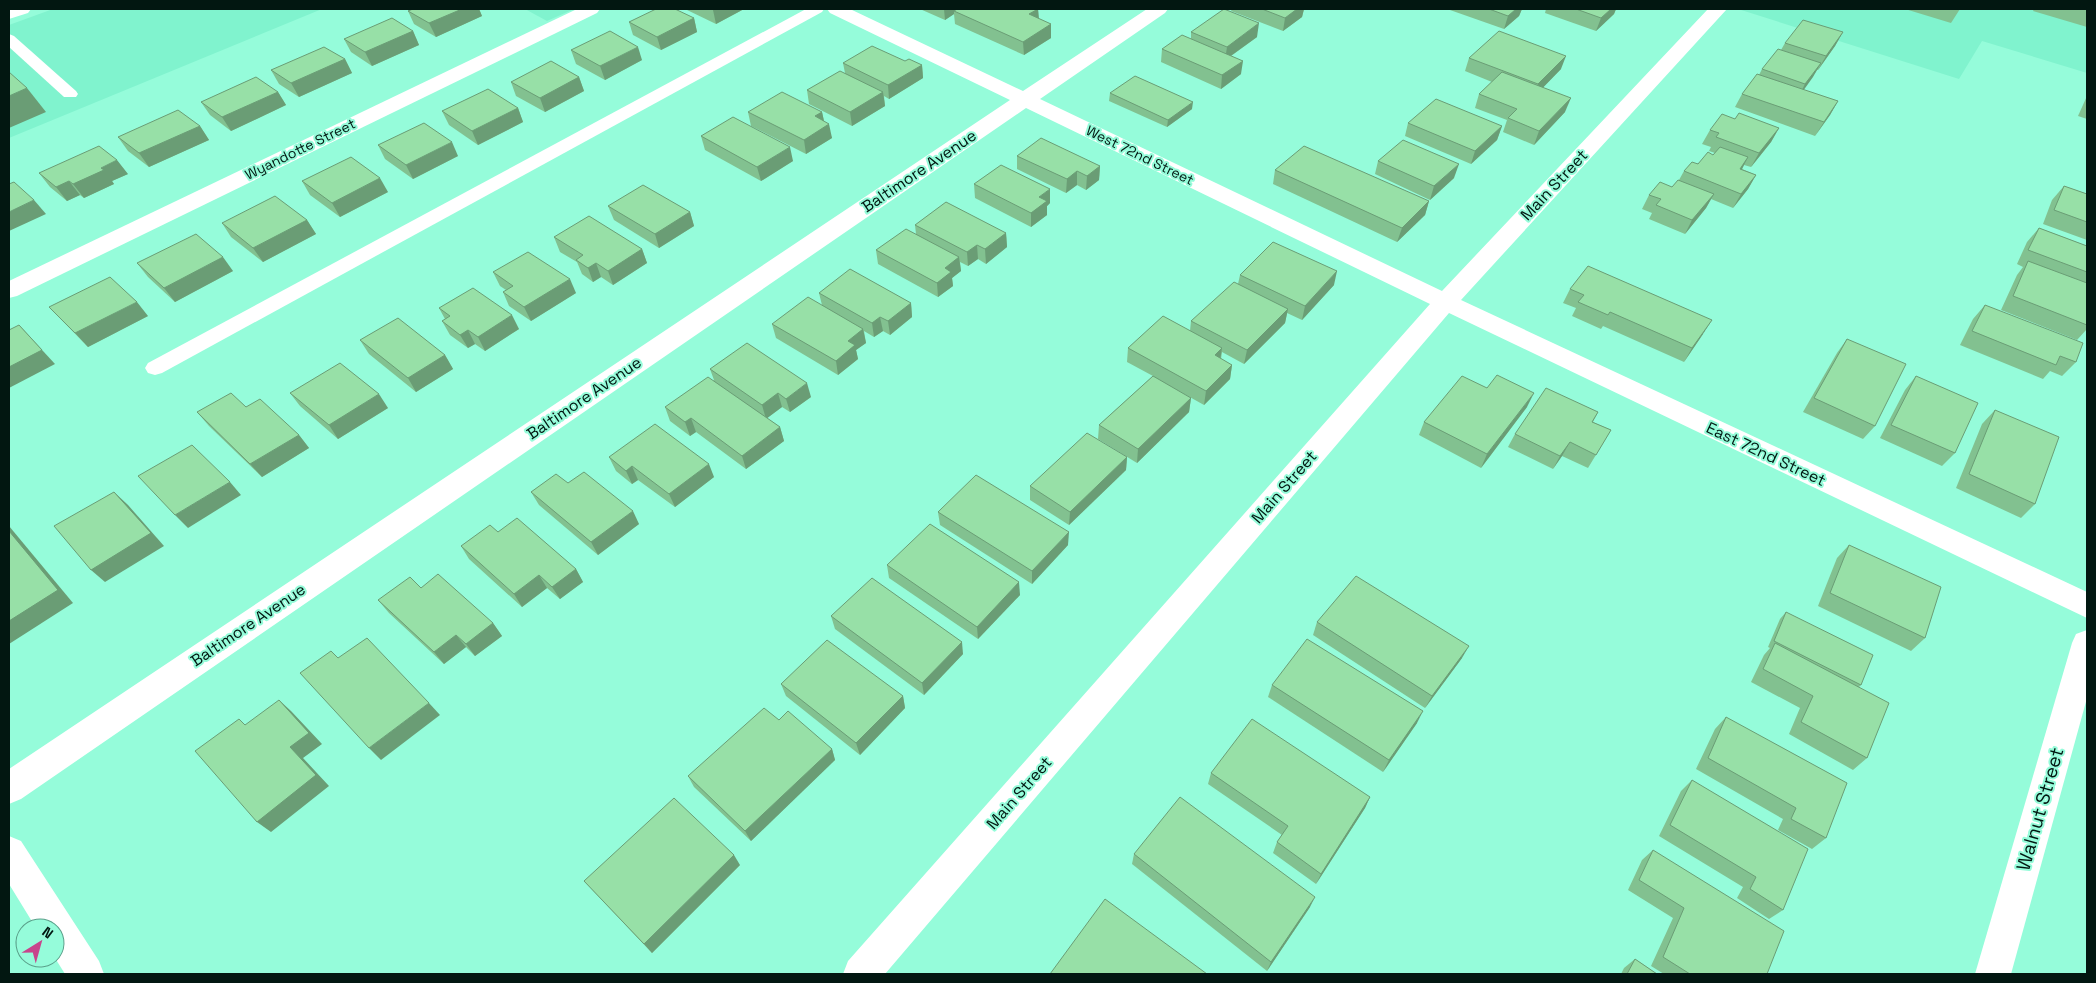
<svg xmlns="http://www.w3.org/2000/svg" width="2096" height="983" font-family="'Space Grotesk',sans-serif">
<style>
.built{fill:#80f3ce}
.lines{fill:none;stroke-linecap:round;stroke-linejoin:round}
.service{fill:#fff;fill-rule:evenodd}
.minor{fill:#fff;fill-rule:evenodd}
.wall{fill:#82c190}
.shaded-wall{fill:#6a9d75}
.building{fill:#97e0a7;stroke:#6a9d75}
.labels{text-anchor:middle;dominant-baseline:central;stroke-width:4;stroke-linejoin:round;paint-order:stroke}
.far-street-label{font-size:14px;fill:#021711;stroke:#95fcda}
.street-label{font-size:16px;fill:#021711;stroke:#95fcda}
.near-street-label{font-size:19px;fill:#021711;stroke:#95fcda}
</style>
<rect width="100%" height="100%" fill="#95fcda"/>
<g class="built">
<polygon points="53,9 322,9 9,138 9,25"/>
<polygon points="525,9 574,9 547,21"/>
<polygon points="1738,9 2087,9 2087,73 1982,41 1959,79"/>
</g>
<g class="lines">
<g class="service">
<polygon points="806,9 824,9 822,12 162,373 155,375 148,373 145,368 148,363"/>
<polygon points="9,34 14,36 76,91 78,94 76,97 64,97 9,47"/>
</g>
<g class="minor">
<polygon points="9,9 31,9 28,13 9,19"/>
<polygon points="577,9 600,9 597,13 17,296 9,298 9,281"/>
<polygon points="827,9 850,9 1023,91 1147,9 1168,9 1165,13 1040,99 1442,291 1708,9 1727,9 1461,300 2087,592 2087,618 1449,313 885,974 843,974 848,961 1430,304 1026,108 21,799 9,804 9,769 1010,100 830,13"/>
<polygon points="2087,630 2087,698 2011,974 1975,974 2072,643 2076,634"/>
<polygon points="9,836 21,841 99,961 104,974 65,974 55,958 55,928 36,928 9,884"/>
</g>
</g>
<g class="wall">
<polygon points="413,9 479,9 482,16 436,37 414,24 408,11"/>
<polygon points="685,9 744,9 716,24"/>
<polygon points="920,9 1038,9 1039,19 1051,24 1051,38 1024,55 955,24 954,14 945,20"/>
<polygon points="1232,9 1304,9 1302,17 1283,31 1231,11"/>
<polygon points="1450,9 1522,9 1519,16 1504,29 1450,10"/>
<polygon points="1546,9 1616,9 1614,14 1596,31 1545,13"/>
<polygon points="1905,9 1960,9 1951,23"/>
<polygon points="2034,9 2087,9 2087,27 2033,11"/>
<polygon points="694,18 697,32 661,50 633,35 629,22"/>
<polygon points="413,31 419,45 372,66 351,52 344,39"/>
<polygon points="1191,32 1257,37 1231,56 1241,74 1221,89 1161,62 1162,49 1191,39"/>
<polygon points="1843,32 1835,46 1818,70 1817,70 1803,90 1838,101 1830,115 1815,136 1735,107 1742,94 1759,75 1762,69 1781,50 1785,43"/>
<polygon points="571,50 642,60 605,80 576,64"/>
<polygon points="1469,58 1561,69 1543,87 1565,112 1534,145 1503,132 1507,120 1475,108 1479,94 1492,82 1465,71"/>
<polygon points="345,59 352,73 299,97 279,84 271,70"/>
<polygon points="905,61 922,65 923,78 889,99 884,96 885,106 852,126 809,104 807,90 845,73 843,63"/>
<polygon points="579,77 584,91 545,112 516,96 511,82"/>
<polygon points="278,92 286,105 231,131 210,115 201,102"/>
<polygon points="1110,93 1192,109 1167,127 1109,101"/>
<polygon points="2087,96 2087,119 2078,116"/>
<polygon points="518,108 523,122 478,145 449,125 442,111"/>
<polygon points="748,112 822,112 824,121 832,138 806,154 751,126"/>
<polygon points="1735,119 1779,128 1771,142 1751,167 1744,165 1742,169 1756,175 1748,189 1733,208 1711,199 1706,208 1685,234 1649,219 1652,213 1642,209 1649,195 1672,187 1679,180 1684,171 1713,155 1715,153 1709,151 1711,147 1702,144 1710,130"/>
<polygon points="1408,123 1502,126 1497,140 1471,164 1405,136"/>
<polygon points="200,126 209,140 149,167 128,151 118,137"/>
<polygon points="701,136 793,161 761,181 705,150"/>
<polygon points="378,145 458,156 413,179 385,159"/>
<polygon points="1017,156 1100,166 1099,180 1086,190 1077,185 1066,193 1017,169"/>
<polygon points="1378,161 1454,178 1430,200 1375,174"/>
<polygon points="1275,170 1429,201 1425,215 1397,242 1273,184"/>
<polygon points="39,173 128,174 112,181 114,184 84,198 80,195 67,201 50,187"/>
<polygon points="302,181 388,192 340,217 310,195"/>
<polygon points="974,184 1050,203 1047,206 1047,215 1031,227 975,198"/>
<polygon points="2064,186 2087,194 2087,240 2043,224 2052,200"/>
<polygon points="608,206 690,212 694,226 659,248 614,220"/>
<polygon points="307,220 316,234 263,262 231,237 222,223"/>
<polygon points="915,225 1006,233 1007,247 986,264 978,259 968,266 960,262 961,271 952,278 953,286 938,297 878,264 876,250 916,234"/>
<polygon points="2039,228 2087,246 2087,282 2086,283 2087,283 2087,329 2077,340 2001,310 2017,275 2023,267 2017,264 2027,242"/>
<polygon points="554,237 642,249 647,263 613,285 601,277 593,282 582,274 577,262 560,252"/>
<polygon points="137,263 233,271 175,302 148,277"/>
<polygon points="493,272 576,293 531,321 509,306 503,292 506,290 500,286"/>
<polygon points="1240,275 1334,285 1302,320 1287,313 1285,323 1244,364 1222,352 1221,359 1232,365 1230,379 1204,405 1161,381 1191,398 1189,412 1137,463 1098,439 1099,425 1153,376 1127,362 1128,348 1190,331 1191,321 1238,284"/>
<polygon points="1570,289 1703,334 1684,362 1603,326 1601,329 1572,316 1576,308 1563,303"/>
<polygon points="819,293 911,303 912,317 890,335 883,331 874,337 864,331 866,343 856,350 858,359 838,375 776,338 772,324 822,305"/>
<polygon points="1985,305 2076,362 2062,376 2050,371 2043,379 1960,345 1973,319"/>
<polygon points="49,307 148,316 88,347"/>
<polygon points="439,308 519,329 485,351 475,344 468,348 450,335 442,321 445,319"/>
<polygon points="1847,339 1875,426 1863,439 1803,412 1837,353"/>
<polygon points="360,340 445,355 453,369 416,392 369,354"/>
<polygon points="710,369 811,397 790,412 782,407 767,418 780,427 784,441 746,469 696,432 690,436 670,421 665,407 714,380"/>
<polygon points="1916,376 1955,453 1942,466 1880,438 1905,390"/>
<polygon points="290,393 388,408 338,439 300,406"/>
<polygon points="246,407 299,435 309,448 262,477 209,426 197,412"/>
<polygon points="1527,407 1481,468 1419,435 1424,422"/>
<polygon points="1995,410 2035,504 2021,518 1956,488 1982,424"/>
<polygon points="1598,412 1593,422 1611,430 1588,468 1562,456 1553,469 1508,447 1515,434"/>
<polygon points="609,457 714,477 675,507 638,480 632,484 616,471"/>
<polygon points="1127,457 1126,470 1069,525 1030,500 1030,486"/>
<polygon points="568,483 639,524 598,555 539,505 531,492"/>
<polygon points="938,512 1068,545 1032,584 940,525"/>
<polygon points="498,532 576,569 583,582 560,599 547,588 522,607 469,559 461,546"/>
<polygon points="1849,545 1925,638 1911,651 1818,606 1837,558"/>
<polygon points="887,565 1020,595 978,639 889,578"/>
<polygon points="378,600 493,623 502,636 475,656 466,647 444,664 389,613"/>
<polygon points="1786,612 1861,685 1859,687 1867,758 1853,770 1789,734 1800,708 1751,682 1764,655 1770,648 1768,647 1780,619"/>
<polygon points="831,616 963,654 924,695 835,629"/>
<polygon points="1317,622 1462,658 1425,708 1313,635"/>
<polygon points="781,684 903,696 905,708 860,755 786,696"/>
<polygon points="1272,685 1417,723 1383,772 1268,697"/>
<polygon points="1726,717 1826,838 1812,849 1778,830 1783,819 1696,769 1715,729"/>
<polygon points="779,720 832,749 835,760 751,841 694,787 688,776"/>
<polygon points="1211,773 1370,797 1365,808 1316,884 1273,853 1277,842 1282,835 1208,784"/>
<polygon points="1692,780 1783,910 1769,919 1737,898 1743,887 1659,836 1681,791"/>
<polygon points="1653,850 1767,974 1664,974 1651,966 1673,918 1628,890 1642,860"/>
<polygon points="1134,854 1310,907 1267,971 1132,864"/>
<polygon points="740,865 652,953 584,881"/>
<polygon points="1635,959 1657,974 1621,974 1624,968"/>
</g>
<g class="shaded-wall">
<polygon points="462,9 479,9 482,16 436,37 429,23"/>
<polygon points="716,9 744,9 716,24 713,10"/>
<polygon points="944,9 963,9 954,11 954,14 945,20"/>
<polygon points="1038,9 1039,22 1029,14"/>
<polygon points="1297,9 1304,9 1302,17 1283,31 1285,18"/>
<polygon points="1516,9 1522,9 1519,16 1504,29 1508,16"/>
<polygon points="1611,9 1616,9 1614,14 1596,31 1601,18"/>
<polygon points="694,18 697,32 661,50 657,37"/>
<polygon points="1259,23 1257,37 1225,60 1227,47"/>
<polygon points="1051,24 1051,38 1024,55 1023,42"/>
<polygon points="413,31 419,45 372,66 365,52"/>
<polygon points="1843,32 1835,46 1818,70 1826,56"/>
<polygon points="638,47 642,60 605,80 600,66"/>
<polygon points="1566,56 1561,69 1533,98 1538,84"/>
<polygon points="345,59 352,73 299,97 291,83"/>
<polygon points="1243,61 1241,74 1221,89 1222,75"/>
<polygon points="1821,63 1813,77 1798,98 1805,84"/>
<polygon points="922,65 923,78 889,99 888,85"/>
<polygon points="579,77 584,91 545,112 540,98"/>
<polygon points="27,88 46,112 9,128 9,96"/>
<polygon points="278,92 286,105 231,131 222,117"/>
<polygon points="883,92 885,106 852,126 850,112"/>
<polygon points="1571,98 1565,112 1534,145 1539,131"/>
<polygon points="1838,101 1830,115 1815,136 1824,122"/>
<polygon points="1193,102 1192,109 1167,127 1168,120"/>
<polygon points="518,108 523,122 478,145 472,131"/>
<polygon points="822,112 825,126 815,116"/>
<polygon points="829,124 832,138 806,154 804,140"/>
<polygon points="200,126 209,140 149,167 139,153"/>
<polygon points="1502,126 1497,140 1471,164 1475,151"/>
<polygon points="1779,128 1771,142 1751,167 1759,153"/>
<polygon points="452,142 458,156 413,179 406,165"/>
<polygon points="790,147 793,161 761,181 757,167"/>
<polygon points="1748,157 1741,171 1740,169"/>
<polygon points="117,160 128,174 112,181 114,184 84,198 73,184 101,168"/>
<polygon points="1459,164 1454,178 1430,200 1434,186"/>
<polygon points="1100,166 1099,180 1086,190 1087,176"/>
<polygon points="1077,171 1077,185 1066,193 1067,179"/>
<polygon points="1756,175 1748,189 1733,208 1741,194"/>
<polygon points="380,178 388,192 340,217 332,203"/>
<polygon points="69,181 80,195 67,201 56,187"/>
<polygon points="1050,189 1050,203 1047,206 1047,215 1031,227 1031,213 1039,197"/>
<polygon points="1714,194 1706,208 1685,234 1692,220"/>
<polygon points="34,200 46,214 9,231 9,212"/>
<polygon points="1429,201 1425,215 1397,242 1402,228"/>
<polygon points="690,212 694,226 659,248 655,234"/>
<polygon points="307,220 316,234 263,262 253,248"/>
<polygon points="1006,233 1007,247 986,264 985,249"/>
<polygon points="977,245 978,259 968,266 967,252"/>
<polygon points="642,249 647,263 613,285 608,271"/>
<polygon points="223,257 233,271 175,302 164,288"/>
<polygon points="959,257 961,271 952,278 953,286 938,297 937,283 945,268"/>
<polygon points="596,263 601,277 593,282 588,268"/>
<polygon points="1337,271 1334,285 1302,320 1305,306"/>
<polygon points="570,279 576,293 531,321 524,307"/>
<polygon points="137,302 148,316 88,347 75,333"/>
<polygon points="911,303 912,317 890,335 888,321"/>
<polygon points="1288,309 1285,323 1244,364 1247,350"/>
<polygon points="512,315 519,329 485,351 478,337"/>
<polygon points="880,317 883,331 874,337 872,323"/>
<polygon points="1712,320 1703,334 1684,362 1692,348"/>
<polygon points="19,325 55,364 9,388 9,367"/>
<polygon points="863,329 866,343 856,350 858,359 838,375 836,361 848,341"/>
<polygon points="468,330 475,344 468,348 460,335"/>
<polygon points="1222,348 1220,361 1215,355"/>
<polygon points="445,355 453,369 416,392 408,378"/>
<polygon points="1232,365 1230,379 1204,405 1206,391"/>
<polygon points="807,383 811,397 790,412 786,399"/>
<polygon points="778,393 782,407 766,419 762,405"/>
<polygon points="1534,393 1527,407 1481,468 1487,454"/>
<polygon points="379,394 388,408 338,439 329,425"/>
<polygon points="1191,398 1189,412 1137,463 1138,449"/>
<polygon points="691,418 696,432 690,436 685,422"/>
<polygon points="780,427 784,441 746,469 742,456"/>
<polygon points="299,435 309,448 262,477 250,464"/>
<polygon points="1570,442 1562,456 1553,469 1560,456"/>
<polygon points="1127,457 1126,470 1069,525 1070,512"/>
<polygon points="709,464 714,477 675,507 669,494"/>
<polygon points="632,466 638,480 632,484 626,471"/>
<polygon points="230,482 241,495 188,528 175,515"/>
<polygon points="114,492 128,505 164,546 105,582 91,570"/>
<polygon points="633,511 639,524 598,555 591,542"/>
<polygon points="9,526 73,603 9,644"/>
<polygon points="1069,532 1068,545 1032,584 1032,571"/>
<polygon points="576,569 583,582 560,599 552,587"/>
<polygon points="539,575 547,588 522,607 514,594"/>
<polygon points="1019,582 1020,595 978,639 977,627"/>
<polygon points="493,623 502,636 475,656 466,644"/>
<polygon points="456,635 466,647 444,664 434,652"/>
<polygon points="962,642 963,654 924,695 922,683"/>
<polygon points="1469,646 1462,658 1425,708 1432,696"/>
<polygon points="903,696 905,708 860,755 856,743"/>
<polygon points="279,700 291,711 322,744 303,758 329,786 271,832 257,822 290,747"/>
<polygon points="429,703 440,715 381,760 369,748"/>
<polygon points="1423,711 1417,723 1383,772 1389,760"/>
<polygon points="832,749 835,760 751,841 745,831"/>
<polygon points="1370,797 1365,808 1316,884 1321,874"/>
<polygon points="734,855 740,865 652,953 644,944"/>
<polygon points="1315,897 1310,907 1267,971 1271,962"/>
</g>
<g class="building">
<polygon points="413,9 462,9 429,23 408,11"/>
<polygon points="656,9 675,9 694,18 657,37 629,22"/>
<polygon points="957,9 1038,9 1029,14 1051,24 1023,42 954,11"/>
<polygon points="1224,9 1259,23 1227,47 1191,32"/>
<polygon points="1262,9 1297,9 1285,18"/>
<polygon points="1489,9 1516,9 1508,16"/>
<polygon points="1576,9 1611,9 1601,18"/>
<polygon points="392,18 413,31 365,52 344,39"/>
<polygon points="1803,20 1843,32 1826,56 1785,43"/>
<polygon points="610,31 638,47 600,66 571,50"/>
<polygon points="1499,31 1566,56 1538,84 1469,58"/>
<polygon points="1182,35 1243,61 1222,75 1162,49"/>
<polygon points="872,46 905,61 909,59 922,65 888,85 843,63"/>
<polygon points="324,47 345,59 291,83 271,70"/>
<polygon points="1778,49 1821,63 1805,84 1762,69"/>
<polygon points="551,61 579,77 540,98 511,82"/>
<polygon points="840,71 883,92 850,112 807,90"/>
<polygon points="9,72 27,88 9,96"/>
<polygon points="1502,72 1571,98 1539,131 1508,118 1517,109 1479,94"/>
<polygon points="1757,74 1838,101 1824,122 1742,94"/>
<polygon points="1135,76 1193,102 1168,120 1110,93"/>
<polygon points="256,77 278,92 222,117 201,102"/>
<polygon points="488,89 518,108 472,131 442,111"/>
<polygon points="782,92 822,112 815,116 829,124 804,140 748,112"/>
<polygon points="1436,99 1502,126 1475,151 1408,123"/>
<polygon points="178,110 200,126 139,153 118,137"/>
<polygon points="1739,113 1779,128 1759,153 1716,137 1719,133 1710,130 1722,114 1735,119"/>
<polygon points="733,117 790,147 757,167 701,136"/>
<polygon points="424,123 452,142 406,165 378,145"/>
<polygon points="1041,138 1100,166 1087,176 1077,171 1067,179 1017,156"/>
<polygon points="1403,140 1459,164 1434,186 1378,161"/>
<polygon points="99,146 117,160 101,168 104,170 73,184 69,181 56,187 39,173"/>
<polygon points="1304,146 1429,201 1402,228 1275,170"/>
<polygon points="1720,147 1748,157 1740,169 1756,175 1741,194 1684,171 1692,162 1698,164 1708,152 1713,155"/>
<polygon points="351,157 380,178 332,203 302,181"/>
<polygon points="1001,165 1050,189 1039,197 1047,201 1031,213 974,184"/>
<polygon points="1678,180 1714,194 1692,220 1656,205 1661,199 1649,195 1660,182 1672,187"/>
<polygon points="14,182 34,200 9,212 9,184"/>
<polygon points="643,185 690,212 655,234 608,206"/>
<polygon points="2064,186 2087,194 2087,222 2054,210"/>
<polygon points="275,196 307,220 253,248 222,223"/>
<polygon points="946,202 1006,233 985,249 977,245 967,252 915,225"/>
<polygon points="589,216 642,249 608,271 596,263 588,268 576,260 583,255 554,237"/>
<polygon points="2039,228 2087,246 2087,272 2028,250"/>
<polygon points="906,229 959,257 945,268 951,272 937,283 876,250"/>
<polygon points="196,234 223,257 164,288 137,263"/>
<polygon points="1273,242 1337,271 1305,306 1240,275"/>
<polygon points="528,252 570,279 524,307 503,292 513,286 493,272"/>
<polygon points="2028,261 2087,283 2087,325 2013,296"/>
<polygon points="1588,266 1712,320 1692,348 1610,312 1608,315 1578,302 1584,295 1570,289"/>
<polygon points="850,269 911,303 888,321 880,317 872,323 819,293"/>
<polygon points="110,277 137,302 75,333 49,307"/>
<polygon points="1234,282 1288,309 1247,350 1191,321"/>
<polygon points="473,288 512,315 478,337 468,330 460,335 442,321 450,316 439,308"/>
<polygon points="808,297 863,329 848,341 855,345 836,361 772,324"/>
<polygon points="1985,305 2083,343 2076,362 2060,356 2056,365 1972,331"/>
<polygon points="1163,316 1222,348 1215,355 1232,365 1206,391 1128,348"/>
<polygon points="398,318 445,355 408,378 360,340"/>
<polygon points="19,325 42,350 9,367 9,330"/>
<polygon points="1847,339 1906,364 1875,426 1814,398"/>
<polygon points="747,343 807,383 786,399 778,393 762,405 710,369"/>
<polygon points="340,363 379,394 329,425 290,393"/>
<polygon points="1497,375 1534,393 1487,454 1424,422 1462,376 1487,388"/>
<polygon points="1153,376 1191,398 1138,449 1099,425"/>
<polygon points="1916,376 1978,403 1955,453 1891,425"/>
<polygon points="708,377 780,427 742,456 691,418 685,422 665,407"/>
<polygon points="1546,388 1598,412 1592,422 1611,430 1596,455 1570,442 1560,456 1515,434"/>
<polygon points="231,393 246,407 260,399 299,435 250,464 197,412"/>
<polygon points="1995,410 2059,437 2035,504 1969,474"/>
<polygon points="655,424 709,464 669,494 632,466 626,471 609,457"/>
<polygon points="1087,433 1127,457 1070,512 1030,486"/>
<polygon points="192,445 230,482 175,515 138,476"/>
<polygon points="584,472 633,511 591,542 531,492 556,474 568,483"/>
<polygon points="976,475 1069,532 1032,571 938,512"/>
<polygon points="114,492 151,533 91,570 54,526"/>
<polygon points="517,518 576,569 552,587 539,575 514,594 461,546 490,525 498,532"/>
<polygon points="930,524 1019,582 977,627 887,565"/>
<polygon points="9,531 58,590 9,621"/>
<polygon points="1849,545 1941,587 1925,638 1830,593"/>
<polygon points="438,574 493,623 466,644 456,635 434,652 378,600 410,577 421,588"/>
<polygon points="1356,576 1469,646 1432,696 1317,622"/>
<polygon points="872,578 962,642 922,683 831,616"/>
<polygon points="1786,612 1873,655 1861,685 1774,641"/>
<polygon points="367,638 429,703 369,748 300,673 331,651 338,658"/>
<polygon points="1307,639 1423,711 1389,760 1272,685"/>
<polygon points="827,640 903,696 856,743 781,684"/>
<polygon points="1775,643 1889,703 1867,758 1801,722 1813,696 1763,669"/>
<polygon points="279,700 309,733 290,747 316,775 257,822 195,751 239,719 245,725"/>
<polygon points="764,708 779,720 788,711 832,749 745,831 688,776"/>
<polygon points="1726,717 1847,783 1826,838 1791,819 1796,808 1708,758"/>
<polygon points="1252,719 1370,797 1321,874 1277,842 1288,826 1211,773"/>
<polygon points="1692,780 1808,849 1783,910 1750,889 1756,877 1670,825"/>
<polygon points="1180,797 1315,897 1271,962 1134,854"/>
<polygon points="674,798 734,855 644,944 584,881"/>
<polygon points="1653,850 1784,931 1767,974 1690,974 1663,957 1684,908 1639,880"/>
<polygon points="1105,899 1207,974 1050,974"/>
<polygon points="1635,959 1657,974 1627,974"/>
</g>
<g class="labels">
<g class="far-street-label">
<text transform="translate(300 149) rotate(-26)">Wyandotte Street</text>
<text transform="translate(1140 155) rotate(26)">West 72nd Street</text>
</g>
<g class="street-label">
<text transform="translate(919 171) rotate(-34)">Baltimore Avenue</text>
<text transform="translate(1554 185) rotate(-47)">Main Street</text>
<text transform="translate(584 398) rotate(-34)">Baltimore Avenue</text>
<text transform="translate(1766 454) rotate(25)">East 72nd Street</text>
<text transform="translate(1284 487) rotate(-49)">Main Street</text>
<text transform="translate(248 625) rotate(-34)">Baltimore Avenue</text>
<text transform="translate(1019 793) rotate(-49)">Main Street</text>
</g>
<g class="near-street-label">
<text transform="translate(2040 809) rotate(-74)">Walnut Street</text>
</g>
</g>
<rect width="2096" height="983" fill="none" stroke="#021711" stroke-width="20"/>
<g transform="translate(40 943) rotate(37)"><circle r="24" fill="#95fcda" stroke="#5aa08a"/>
<path d="M0-4L9 19L0 12L-9 19Z" fill="#c8458c"/>
<text y="-8" font-size="14" font-weight="bold" text-anchor="middle" fill="#021711">N</text>
</g>
</svg>
